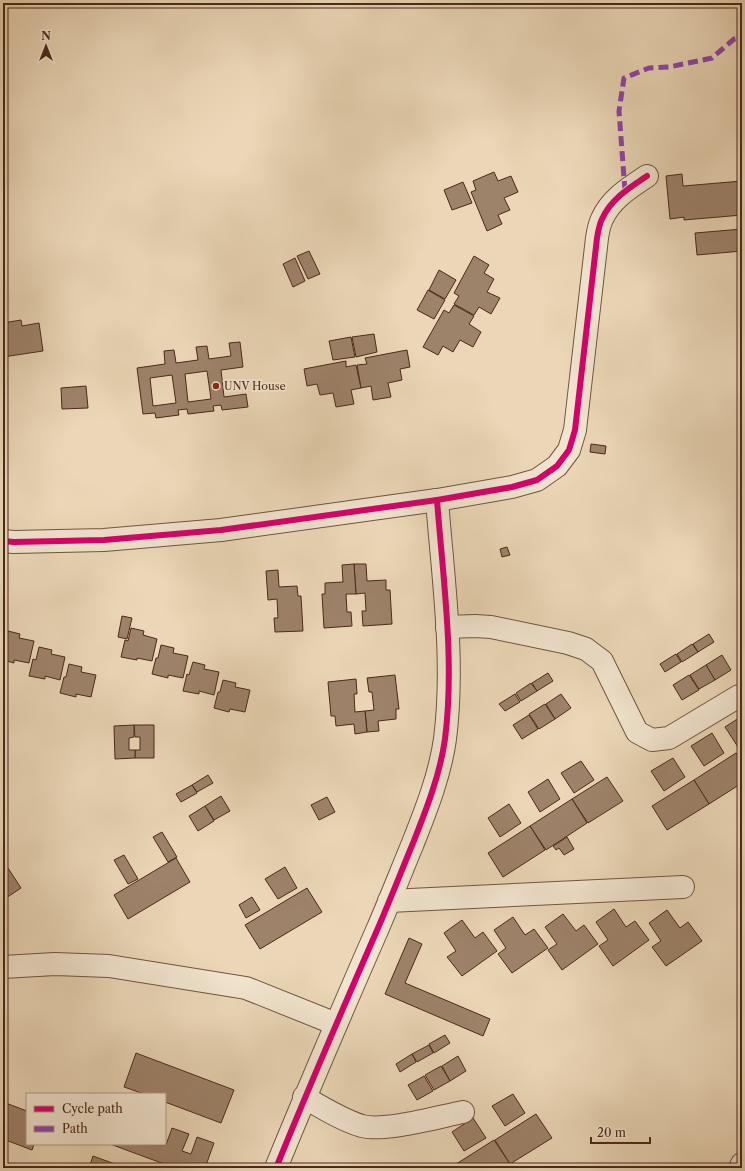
<svg xmlns="http://www.w3.org/2000/svg" width="745" height="1171" font-family="'Libre Caslon Text',serif">
<style>
.building{fill:#9e836b;stroke:#4a2919;fill-rule:evenodd}
.lines{fill:none;stroke-linecap:round;stroke-linejoin:round}
.minor-casing{stroke:#725440;stroke-width:24}
.minor{stroke:#f2e5d0;stroke-width:22}
.quiet{stroke:#8e44ad;stroke-width:5;stroke-dasharray:10 5;stroke-linecap:butt}
.cycleway-casing{stroke:#f2e5d0;stroke-width:8}
.cycleway{stroke:#d6006c;stroke-width:6}
.poi-dot{fill:#8f2418;stroke:#f2e5d0;stroke-width:1.5}
.labels{text-anchor:middle;dominant-baseline:central;stroke-width:3.5;stroke-linejoin:round;paint-order:stroke}
.poi-label{font-size:11px;fill:#4a2919;stroke:#f2e5d0;text-anchor:start}
</style>
<rect width="100%" height="100%" fill="#ebd7b7"/>
<filter id="stains"><feTurbulence type="fractalNoise" baseFrequency=".005" numOctaves="4"/><feColorMatrix values="0 0 0 0 .2 0 0 0 0 .09 0 0 0 0 .02 0 0 0 .5 -.17"/></filter>
<radialGradient id="worn" r=".72"><stop offset=".6" stop-color="#630" stop-opacity="0"/><stop offset="1" stop-color="#630" stop-opacity=".3"/></radialGradient>
<g class="building">
<polygon points="494,172 498,181 511,176 518,192 504,198 510,210 498,215 502,224 487,231 471,192 476,190 473,181"/>
<polygon points="682,174 683,186 742,181 742,215 684,220 684,217 670,219 666,176"/>
<polygon points="463,182 472,203 452,210 444,190"/>
<polygon points="742,229 742,251 697,255 695,233"/>
<polygon points="309,251 320,274 308,279 297,256"/>
<polygon points="474,256 489,265 484,273 494,279 487,292 500,298 491,314 479,307 474,315 454,304 459,296 454,293"/>
<polygon points="295,258 305,281 293,287 283,264"/>
<polygon points="439,270 456,280 445,299 429,290"/>
<polygon points="428,290 445,300 434,319 417,310"/>
<polygon points="454,305 474,316 469,324 481,332 473,347 460,340 453,352 443,346 438,355 423,347 444,310 449,313"/>
<polygon points="21,320 22,326 39,323 43,351 3,357 3,323"/>
<polygon points="374,334 377,352 356,357 352,337"/>
<polygon points="351,337 355,357 333,360 329,341"/>
<path d="M240 342 243 367 221 370 224 397 246 394 248 407 222 410 221 405 213 406 214 411 188 414 187 409 178 410 179 415 156 418 155 413 143 414 137 368 165 364 164 351 174 350 176 363 198 360 196 347 207 346 209 359 231 356 229 343ZM207 371 211 399 188 402 185 374ZM172 375 176 403 153 406 150 378Z"/>
<polygon points="407,350 410,367 400,369 402,380 388,383 391,397 373,400 371,386 361,388 357,365 367,364 365,358"/>
<polygon points="346,361 346,367 356,365 361,388 351,390 354,404 336,407 333,393 320,395 317,384 307,386 304,369"/>
<polygon points="86,386 88,408 62,409 61,388"/>
<polygon points="591,444 606,446 605,454 590,452"/>
<polygon points="507,547 510,555 502,557 500,549"/>
<polygon points="354,564 366,564 367,581 386,580 386,590 390,590 392,624 363,626 362,611 366,611 365,593 356,594"/>
<polygon points="354,564 356,594 346,594 347,612 351,612 352,626 324,628 322,594 325,594 325,583 343,582 342,565"/>
<polygon points="278,570 279,587 297,586 298,596 301,596 303,631 275,632 274,618 278,618 277,599 268,600 266,571"/>
<polygon points="122,616 132,618 127,639 118,637"/>
<polygon points="131,628 144,631 143,635 157,639 152,661 137,658 137,660 121,657 125,640 128,641"/>
<polygon points="8,631 20,634 19,638 34,641 29,663 14,660 14,663 3,660 3,643 5,643"/>
<polygon points="709,634 714,642 698,652 693,644"/>
<polygon points="692,644 698,652 682,662 677,654"/>
<polygon points="161,645 174,648 173,653 188,656 183,678 168,675 168,678 152,674 156,658 158,658"/>
<polygon points="39,647 52,650 51,654 65,657 60,680 45,676 45,679 29,676 33,659 36,660"/>
<polygon points="676,654 681,662 665,672 660,664"/>
<polygon points="722,655 731,670 715,680 706,665"/>
<polygon points="193,662 205,665 204,669 219,672 214,695 199,691 199,694 183,691 187,674 189,675"/>
<polygon points="69,664 82,667 81,672 96,675 91,697 76,694 76,697 60,693 64,677 66,677"/>
<polygon points="706,665 715,680 699,689 690,675"/>
<polygon points="548,673 553,681 537,691 532,683"/>
<polygon points="395,675 399,709 396,709 396,719 378,721 379,731 367,732 365,711 374,710 372,692 369,692 367,678"/>
<polygon points="689,675 699,690 682,700 673,685"/>
<polygon points="356,679 357,694 354,694 355,712 365,711 367,732 355,734 354,724 336,726 335,716 331,716 328,682"/>
<polygon points="223,680 236,683 235,687 250,690 245,712 230,709 229,712 214,708 218,692 220,692"/>
<polygon points="531,683 537,691 521,701 516,693"/>
<polygon points="515,694 520,702 505,711 499,704"/>
<polygon points="561,694 571,708 555,719 546,704"/>
<polygon points="545,704 555,719 539,729 529,714"/>
<polygon points="529,715 538,729 522,739 513,725"/>
<polygon points="742,716 742,744 738,747 725,727"/>
<polygon points="134,725 154,725 154,758 135,758 135,750 140,750 140,737 135,737"/>
<polygon points="134,725 134,737 129,738 129,750 135,750 135,758 115,759 114,726"/>
<rect x="3" y="730" width="4" height="33"/>
<polygon points="712,733 724,753 704,766 691,746"/>
<polygon points="736,753 742,763 742,783 709,804 694,780"/>
<polygon points="673,758 685,777 664,791 651,771"/>
<polygon points="581,761 594,780 574,793 561,773"/>
<polygon points="208,775 213,783 197,792 192,785"/>
<polygon points="607,777 623,801 588,823 572,799"/>
<polygon points="548,779 560,799 540,812 528,792"/>
<polygon points="694,780 709,804 667,830 652,806"/>
<polygon points="192,785 197,793 181,802 176,794"/>
<polygon points="221,796 230,811 214,820 205,806"/>
<polygon points="327,797 335,812 319,820 311,805"/>
<polygon points="572,799 587,823 546,850 530,826"/>
<polygon points="509,804 521,823 500,837 488,818"/>
<polygon points="205,806 214,821 198,831 189,816"/>
<polygon points="530,826 545,850 503,877 488,853"/>
<polygon points="162,832 177,857 168,862 153,837"/>
<polygon points="567,837 574,849 564,855 559,848 556,850 553,846"/>
<polygon points="124,855 138,879 128,884 114,860"/>
<polygon points="176,858 190,882 128,919 114,895"/>
<polygon points="6,865 21,888 3,900 3,867"/>
<polygon points="285,867 297,888 278,899 265,879"/>
<polygon points="307,888 322,912 260,949 245,925"/>
<polygon points="252,897 260,910 246,918 239,905"/>
<polygon points="614,909 626,927 635,921 649,940 613,966 599,946 608,940 596,922"/>
<polygon points="667,910 680,928 688,922 702,941 666,966 652,947 661,941 649,923"/>
<polygon points="563,914 576,931 584,925 598,944 562,970 548,950 557,944 545,927"/>
<polygon points="513,917 525,935 534,929 548,948 512,973 498,954 506,948 494,930"/>
<polygon points="462,920 475,938 483,932 497,951 462,976 447,957 456,951 444,933"/>
<polygon points="409,938 422,944 405,983 490,1019 483,1036 385,994"/>
<polygon points="445,1035 450,1043 434,1053 429,1044"/>
<polygon points="429,1045 433,1053 417,1062 412,1054"/>
<polygon points="136,1053 234,1090 221,1123 165,1102 165,1094 144,1094 124,1087"/>
<polygon points="412,1054 416,1062 400,1072 396,1064"/>
<polygon points="458,1056 466,1071 450,1081 442,1066"/>
<polygon points="441,1066 450,1081 434,1090 425,1075"/>
<polygon points="424,1076 433,1091 417,1100 408,1085"/>
<polygon points="513,1094 525,1113 505,1126 492,1106"/>
<polygon points="3,1102 27,1111 27,1144 34,1144 32,1150 3,1139"/>
<polygon points="536,1114 552,1138 510,1164 495,1140"/>
<polygon points="473,1118 486,1138 464,1151 452,1132"/>
<polygon points="172,1128 189,1134 182,1151 191,1154 197,1137 214,1143 205,1168 175,1168 110,1144 166,1145"/>
<polygon points="494,1140 510,1164 504,1168 454,1168 453,1166"/>
<polygon points="93,1156 126,1168 89,1168"/>
</g>
<g class="lines">
<g class="minor-casing">
<g id="minor">
<path d="M3 541 14 542 104 540 221 530 437 500 512 487 537 480 557 466 569 450 575 430 597 238C598 232 599 225 602 219 611 199 629 188 647 176"/>
<polyline points="447,627 475,626 491,627 568,643 586,649 602,661 637,732 652,740 669,738 739,696"/>
<polyline points="389,901 683,887"/>
<polyline points="3,967 55,964 109,966 246,988 336,1024"/>
<path d="M304 1097C323 1108 342 1120 362 1126 385 1132 438 1117 463 1112"/>
<path d="M276 1168C309 1087 343 1008 378 928 390 900 401 872 413 843 426 810 440 775 445 739 455 660 443 579 437 500"/>
<polyline points="740,1168 742,1164"/>
</g>
</g>
<use href="#minor" class="minor"/>
<polyline class="quiet" points="625,191 619,111 624,78 649,68 669,67 712,58 734,39 742,37"/>
<g class="cycleway-casing">
<g id="cycleway">
<path d="M3 541 14 542 104 540 221 530 437 500 512 487 537 480 557 466 569 450 575 430 597 238C598 232 599 225 602 219 611 199 629 188 647 176"/>
<path d="M276 1168C309 1087 343 1008 378 928 390 900 401 872 413 843 426 810 440 775 445 739 455 660 443 579 437 500"/>
</g>
</g>
<use href="#cycleway" class="cycleway"/>
</g>
<circle class="poi-dot" cx="216" cy="386" r="4"/>
<g class="labels">
<g class="poi-label">
<text x="224" y="386">UNV House</text>
</g>
</g>
<rect width="745" height="1171" fill="none" stroke="#ebd7b7" stroke-width="16"/>
<rect x="4" y="4" width="737" height="1163" fill="none" stroke="#4a2919" stroke-width="2"/>
<rect x="8" y="8" width="729" height="1155" fill="none" stroke="#4a2919"/>
<rect x="26" y="1093" width="140" height="52" fill="#f2e5d0" stroke="#af9a87"/>
<rect x="34" y="1106" width="20" height="6" fill="#d6006c" stroke="#af9a87"/>
<text x="62" y="1113" font-size="12" fill="#4a2919">Cycle path</text>
<rect x="34" y="1126" width="20" height="6" fill="#8e44ad" stroke="#af9a87"/>
<text x="62" y="1133" font-size="12" fill="#4a2919">Path</text>
<g transform="translate(46 46)" stroke="#f2e5d0" stroke-width="3" paint-order="stroke">
<path d="M0-3L7 15L0 10L-7 15Z" fill="#4a2919"/>
<text y="-6" font-size="11" font-weight="bold" text-anchor="middle" fill="#4a2919">N</text>
</g>
<path d="M591 1137v6h59v-6" fill="none" stroke="#4a2919" stroke-width="2"/>
<text x="597" y="1137" font-size="12" fill="#4a2919" stroke="#f2e5d0" stroke-width="3" paint-order="stroke">20 m</text>
<rect width="100%" height="100%" filter="url(#stains)"/>
<rect width="100%" height="100%" fill="url(#worn)"/>
</svg>
